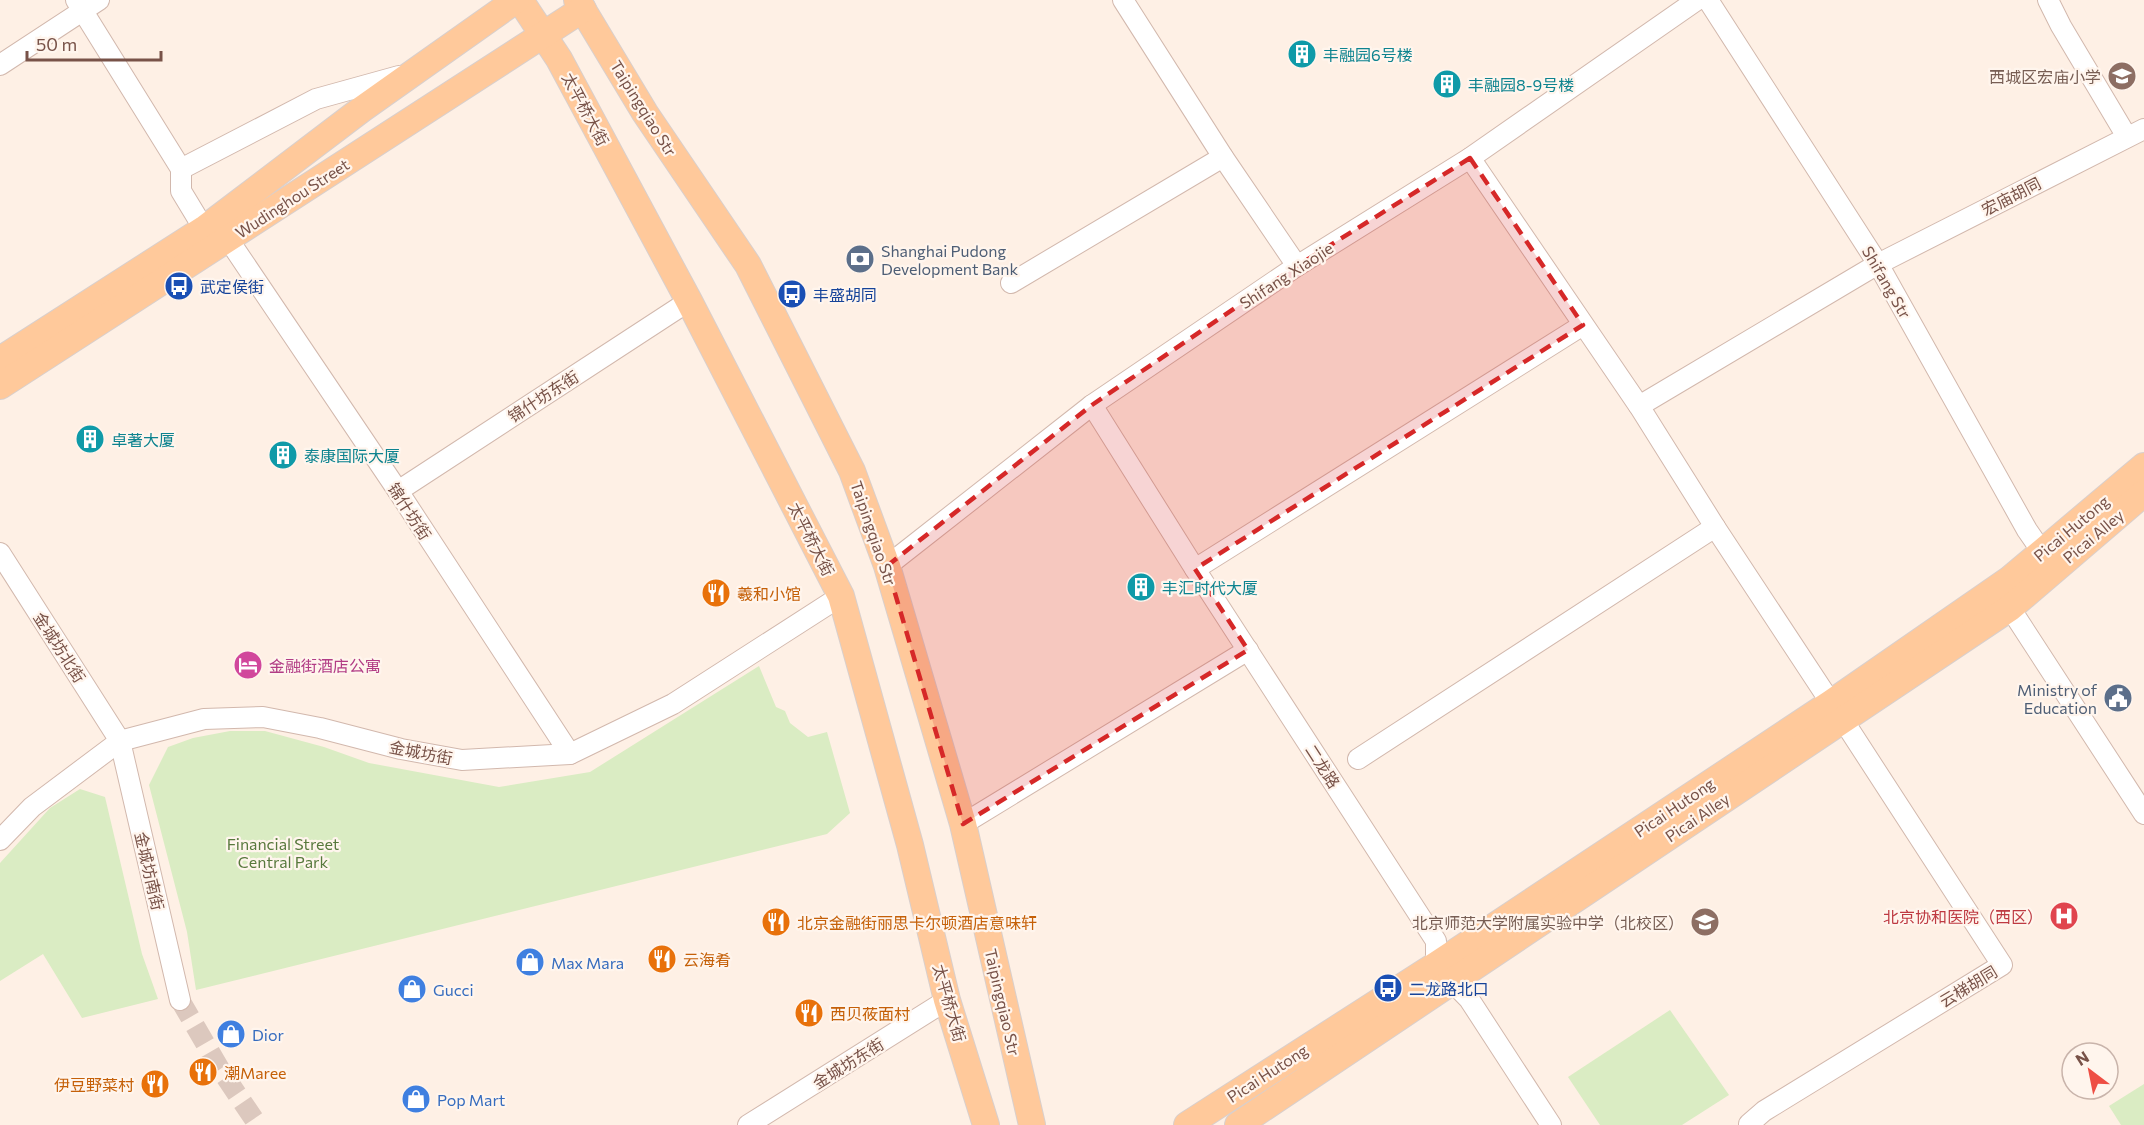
<svg xmlns="http://www.w3.org/2000/svg" width="2144" height="1125" font-family="Commissioner,'Noto Sans SC',sans-serif">
<style>
.green{fill:#daecc3}
.lines{fill:none;stroke-linecap:round;stroke-linejoin:round}
.minor-tunnel{stroke:#dcc8be;stroke-width:20;stroke-dasharray:20 10;stroke-linecap:butt}
.minor-casing{stroke:#d2b8ad;stroke-width:22}
.major-casing{stroke:#d9cfcc;stroke-width:28}
.minor{stroke:#fff;stroke-width:20}
.major{stroke:#ffc99b;stroke-width:26}
.marked{fill:#d62828;fill-opacity:0.2;stroke:#d62828;stroke-width:4.5;stroke-dasharray:12 8;stroke-linejoin:round}
.labels{text-anchor:middle;dominant-baseline:central;stroke-width:4.5;stroke-linejoin:round;paint-order:stroke}
.culture-label{font-size:16px;fill:#0d838f;stroke:#fff5ed;text-anchor:start}
.education-label{font-size:16px;fill:#785e54;stroke:#fff5ed;text-anchor:end}
.street-label{font-size:16px;fill:#785248;stroke:#fff5ed}
.service-label{font-size:16px;fill:#4e5e75;stroke:#fff5ed;text-anchor:start}
.transit-label{font-size:16px;fill:#164399;stroke:#fff5ed;text-anchor:start}
.food-label{font-size:16px;fill:#c56008;stroke:#fff5ed;text-anchor:start}
.hotel-label{font-size:16px;fill:#b23c85;stroke:#fff5ed;text-anchor:start}
.park-label{font-size:16px;fill:#58793d;stroke:#fff5ed}
.health-label{font-size:16px;fill:#be3a42;stroke:#fff5ed;text-anchor:end}
.shop-label{font-size:16px;fill:#366cbe;stroke:#fff5ed;text-anchor:start}
</style>
<rect width="100%" height="100%" fill="#fef0e5"/>
<g class="green">
<polygon points="759,666 776,707 785,711 790,723 808,737 827,732 850,813 827,834 196,990 187,932 149,785 168,747 193,738 230,731 265,731 324,747 369,763 499,787 590,772"/>
<polygon points="80,789 105,797 142,954 158,999 82,1018 43,954 0,981 0,863 50,808"/>
<polygon points="1670,1010 1729,1095 1682,1125 1600,1125 1568,1077"/>
<polygon points="2144,1084 2144,1125 2121,1125 2109,1106"/>
</g>
<g class="lines">
<polyline class="minor-tunnel" points="180,1000 220,1069 258,1125"/>
<g class="minor-casing">
<g id="minor">
<polyline points="76,0 181,169 181,191 204,229"/>
<polyline points="1123,0 1223,157 1297,266"/>
<polyline points="1708,0 1878,264 2027,530 2049,562"/>
<polyline points="2048,0 2061,26 2127,137"/>
<polyline points="0,65 99,0"/>
<polyline points="1470,158 1639,406 1715,527 1831,703"/>
<polyline points="181,169 316,99 399,76"/>
<polyline points="228,239 398,491 570,754"/>
<polyline points="1011,283 1223,157"/>
<polyline points="1092,405 1195,569 1436,941 1436,965 1469,999 1551,1125"/>
<polyline points="1639,406 1878,264 2144,129"/>
<polyline points="398,491 689,301"/>
<polyline points="0,553 120,741 180,1000"/>
<polyline points="887,566 1092,405 1297,266 1470,158 1697,0"/>
<polyline points="1195,569 1583,325"/>
<polyline points="2010,608 2144,814"/>
<polyline points="1358,759 1715,527"/>
<polyline points="963,824 1248,650"/>
<polyline points="0,840 32,807 120,741 204,719 263,717 320,728 401,749 462,760 570,754 673,704 841,596"/>
<polyline points="1749,1124 1764,1111 2002,965 1843,720"/>
<polyline points="748,1125 947,1000"/>
</g>
</g>
<g class="major-casing">
<g id="major">
<polyline points="520,0 559,59 689,301 841,596 910,845 947,1000 986,1125"/>
<polyline points="577,0 645,113 748,265 852,471 887,566 963,824 1032,1125"/>
<polyline points="0,360 204,229 362,109 516,0"/>
<polyline points="0,386 583,9"/>
<polyline points="1187,1125 1436,965 1831,703 2010,579 2144,466"/>
<polyline points="1238,1125 2010,608 2144,493"/>
</g>
</g>
<use href="#minor" class="minor"/>
<use href="#major" class="major"/>
</g>
<path class="marked" d="M1470 158 1583 325 1195 569 1248 650 963 824 887 566 1092 405 1297 266Z"/>
<defs>
<g id="building-disc" transform="scale(1.5)"><circle r="9.5" fill="#0f9aa8" stroke="#fff5ed"/><path d="M-4-6H4V6H1V3H-1V6H-4ZM-2.5-4.3h1.7v1.8h-1.7ZM.8-4.3h1.7v1.8H.8ZM-2.5-1h1.7V.8h-1.7ZM.8-1h1.7V.8H.8Z" fill="#fff"/></g>
<g id="school-disc" transform="scale(1.5)"><circle r="9.5" fill="#8d6e63" stroke="#fff5ed"/><path d="M0-5L7-2L0 1L-7-2ZM-4 1L0 2.5L4 1V4Q0 6-4 4Z" fill="#fff"/></g>
<g id="bank-disc" transform="scale(1.5)"><circle r="9.5" fill="#5c6f8a" stroke="#fff5ed"/><path d="M-6-4H6V4H-6ZM0-2.3a2.3 2.3 0 1 0 0 4.6a2.3 2.3 0 1 0 0-4.6Z" fill="#fff"/></g>
<g id="bus-disc" transform="scale(1.5)"><circle r="9.5" fill="#1a4fb4" stroke="#fff5ed"/><path d="M-5-6H5V4H4V6H2V4H-2V6H-4V4H-5ZM-3.5-4V0h7V-4ZM-3.5 1.2v1.5H-2V1.2ZM2 1.2v1.5H3.5V1.2Z" fill="#fff"/></g>
<g id="restaurant-disc" transform="scale(1.5)"><circle r="9.5" fill="#e8710a" stroke="#fff5ed"/><path d="M-5-6h1v4h1v-4h1v4h1v-4h1v5L-1.5 .5V6h-2V.5L-5-1ZM5-6V6H3V1.5H1.5Q1.5-4 5-6Z" fill="#fff"/></g>
<g id="hotel-disc" transform="scale(1.5)"><circle r="9.5" fill="#d1479c" stroke="#fff5ed"/><path d="M-6-4.5h1.5V1H6V5H4.5V3h-9V5H-6ZM-4 0a1.8 1.8 0 1 1 3.6 0ZM.5 0V-2.5h3Q6-2.5 6 0Z" fill="#fff"/></g>
<g id="civic-disc" transform="scale(1.5)"><circle r="9.5" fill="#5c6f8a" stroke="#fff5ed"/><path d="M-.6-6.5H3V-4.5H.6V-3L4-1V1h2V6H-6V1h2V-1L-.6-3ZM-1.2 2.5V6h2.4V2.5Z" fill="#fff"/></g>
<g id="hospital-disc" transform="scale(1.5)"><circle r="9.5" fill="#e0444e" stroke="#fff5ed"/><path d="M-5-5h3v3.5h4V-5h3V5h-3V1.5h-4V5h-3Z" fill="#fff"/></g>
<g id="shop-disc" transform="scale(1.5)"><circle r="9.5" fill="#3f7fe0" stroke="#fff5ed"/><path d="M-5-2.5h2.3a2.7 3.5 0 0 1 5.4 0H5L5.5 6h-11ZM-1.5-2.5h3a1.5 2.3 0 0 0-3 0Z" fill="#fff"/></g>
</defs>
<g fill-rule="evenodd">
<use href="#building-disc" x="1302" y="54"/>
<use href="#school-disc" x="2122" y="76"/>
<use href="#building-disc" x="1447" y="84"/>
<use href="#bank-disc" x="860" y="259"/>
<use href="#bus-disc" x="179" y="286"/>
<use href="#bus-disc" x="792" y="294"/>
<use href="#building-disc" x="90" y="439"/>
<use href="#building-disc" x="283" y="455"/>
<use href="#building-disc" x="1141" y="587"/>
<use href="#restaurant-disc" x="716" y="593"/>
<use href="#hotel-disc" x="248" y="665"/>
<use href="#civic-disc" x="2118" y="698"/>
<use href="#hospital-disc" x="2064" y="916"/>
<use href="#restaurant-disc" x="776" y="922"/>
<use href="#school-disc" x="1705" y="922"/>
<use href="#restaurant-disc" x="662" y="959"/>
<use href="#shop-disc" x="530" y="962"/>
<use href="#bus-disc" x="1388" y="988"/>
<use href="#shop-disc" x="412" y="989"/>
<use href="#restaurant-disc" x="809" y="1013"/>
<use href="#shop-disc" x="231" y="1034"/>
<use href="#restaurant-disc" x="203" y="1072"/>
<use href="#restaurant-disc" x="155" y="1084"/>
<use href="#shop-disc" x="416" y="1099"/>
</g>
<g class="labels">
<g class="culture-label">
<text x="1323" y="54">丰融园6号楼</text>
<text x="1468" y="84">丰融园8-9号楼</text>
<text x="111" y="439">卓著大厦</text>
<text x="304" y="455">泰康国际大厦</text>
<text x="1162" y="587">丰汇时代大厦</text>
</g>
<g class="education-label">
<text x="2101" y="76">西城区宏庙小学</text>
<text x="1684" y="922">北京师范大学附属实验中学（北校区）</text>
</g>
<g class="street-label">
<text transform="translate(644 108) rotate(58)">Taipingqiao Str</text>
<text transform="translate(586 109) rotate(62)">太平桥大街</text>
<text transform="translate(2011 196) rotate(-27)">宏庙胡同</text>
<text transform="translate(292 198) rotate(-33)">Wudinghou Street</text>
<text transform="translate(1286 275) rotate(-33)">Shifang Xiaojie</text>
<text transform="translate(1887 282) rotate(60)">Shifang Str</text>
<text transform="translate(543 396) rotate(-33)">锦什坊东街</text>
<text transform="translate(410 511) rotate(57)">锦什坊街</text>
<text transform="translate(2071 528) rotate(-40)">Picai Hutong</text>
<text transform="translate(874 533) rotate(71)">Taipingqiao Str</text>
<text transform="translate(2093 536) rotate(-40)">Picai Alley</text>
<text transform="translate(812 539) rotate(63)">太平桥大街</text>
<text transform="translate(60 647) rotate(57)">金城坊北街</text>
<text transform="translate(421 752) rotate(11)">金城坊街</text>
<text transform="translate(1323 766) rotate(57)">二龙路</text>
<text transform="translate(1674 807) rotate(-34)">Picai Hutong</text>
<text transform="translate(1697 817) rotate(-34)">Picai Alley</text>
<text transform="translate(150 871) rotate(77)">金城坊南街</text>
<text transform="translate(1968 986) rotate(-31)">云梯胡同</text>
<text transform="translate(1003 1002) rotate(77)">Taipingqiao Str</text>
<text transform="translate(950 1003) rotate(74)">太平桥大街</text>
<text transform="translate(848 1063) rotate(-32)">金城坊东街</text>
<text transform="translate(1267 1073) rotate(-33)">Picai Hutong</text>
</g>
<g class="service-label">
<text x="881" y="250">Shanghai Pudong<tspan x="881" dy="18">Development Bank</tspan></text>
<text x="2097" y="689" text-anchor="end">Ministry of<tspan x="2097" dy="18">Education</tspan></text>
</g>
<g class="transit-label">
<text x="200" y="286">武定侯街</text>
<text x="813" y="294">丰盛胡同</text>
<text x="1409" y="988">二龙路北口</text>
</g>
<g class="food-label">
<text x="737" y="593">羲和小馆</text>
<text x="797" y="922">北京金融街丽思卡尔顿酒店意味轩</text>
<text x="683" y="959">云海肴</text>
<text x="830" y="1013">西贝莜面村</text>
<text x="224" y="1072">潮Maree</text>
<text x="134" y="1084" text-anchor="end">伊豆野菜村</text>
</g>
<g class="hotel-label">
<text x="269" y="665">金融街酒店公寓</text>
</g>
<g class="park-label">
<text x="283" y="843">Financial Street<tspan x="283" dy="18">Central Park</tspan></text>
</g>
<g class="health-label">
<text x="2043" y="916">北京协和医院（西区）</text>
</g>
<g class="shop-label">
<text x="551" y="962">Max Mara</text>
<text x="433" y="989">Gucci</text>
<text x="252" y="1034">Dior</text>
<text x="437" y="1099">Pop Mart</text>
</g>
</g>
<g transform="translate(2090 1071) rotate(328)"><circle r="28" fill="#fff5ed" stroke="#c9b4ab" stroke-width="1.5"/>
<path d="M0-4.5L10 22L0 15L-10 22Z" fill="#ee4e44"/>
<text y="-9" font-size="16" font-weight="bold" text-anchor="middle" fill="#785248">N</text>
</g>
<path d="M27 51v9h134v-9" fill="none" stroke="#785248" stroke-width="3"/>
<text x="36" y="51" font-size="18" fill="#785248" stroke="#fff5ed" stroke-width="4.5" paint-order="stroke">50 m</text>
</svg>
